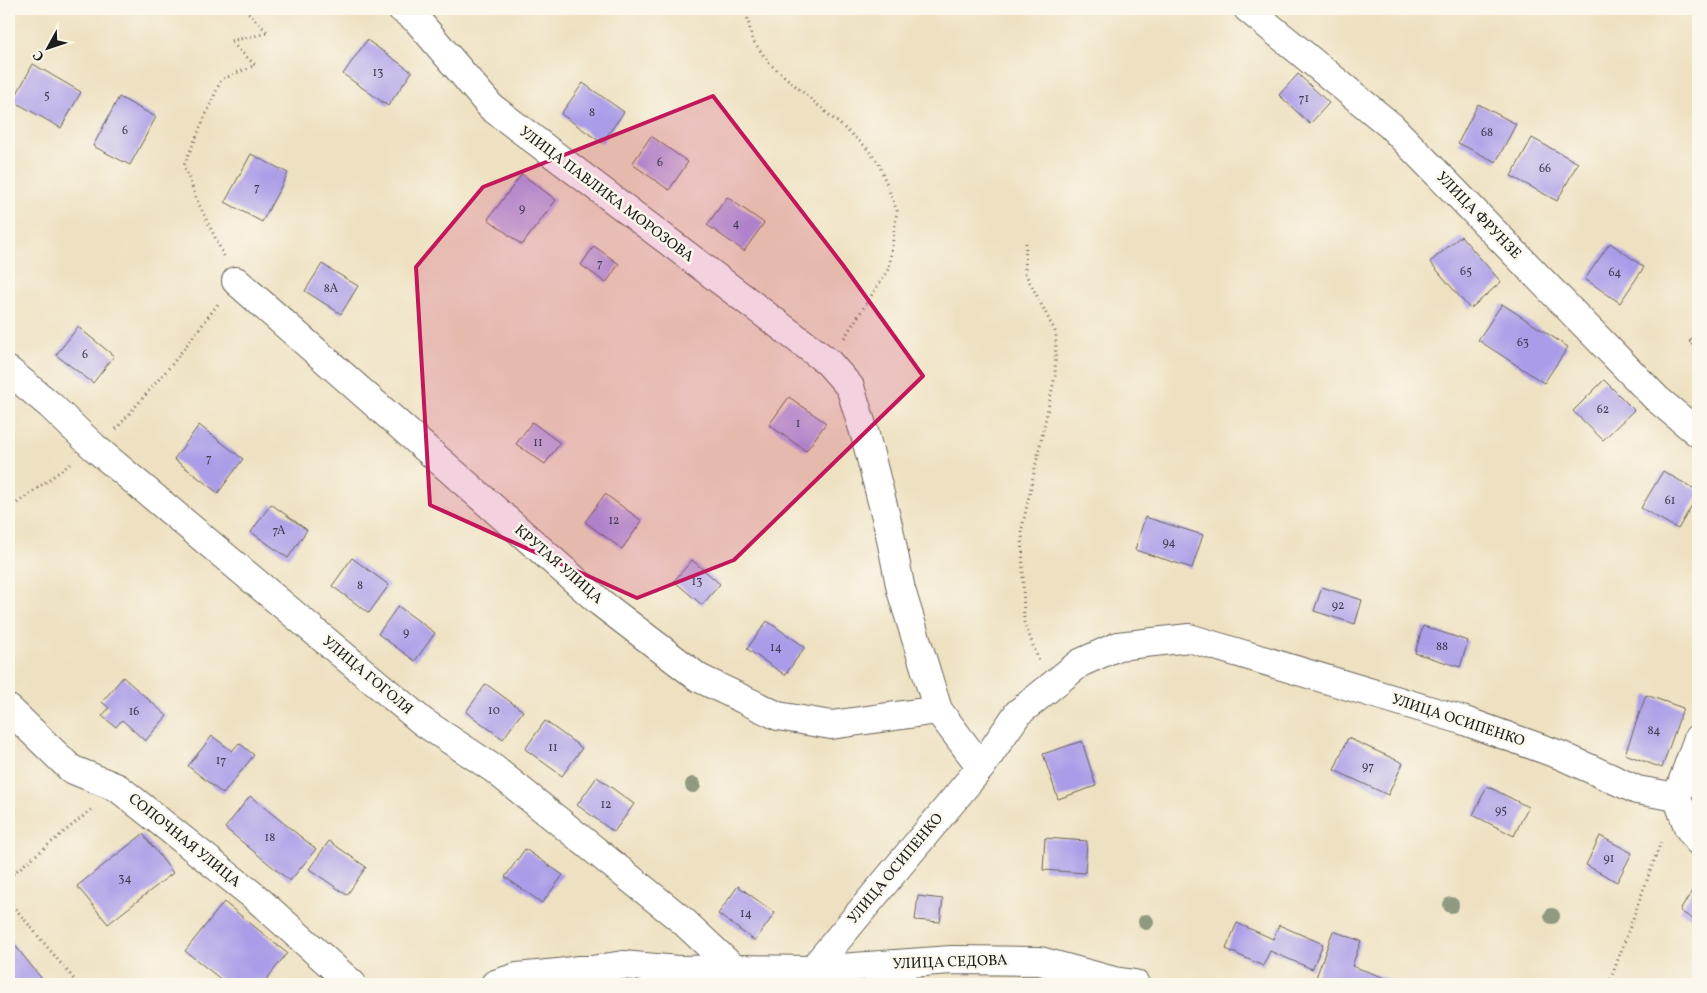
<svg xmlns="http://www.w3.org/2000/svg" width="1707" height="993" font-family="Vollkorn,serif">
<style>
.building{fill:#aa9ce8}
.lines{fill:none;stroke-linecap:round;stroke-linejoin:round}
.minor-casing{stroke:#666156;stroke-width:30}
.path{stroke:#666156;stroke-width:3;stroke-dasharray:1 4;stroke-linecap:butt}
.minor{stroke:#fff;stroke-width:28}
.tree{fill:#8f9a80}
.marked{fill:#c2185b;fill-opacity:0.2;stroke:#c2185b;stroke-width:4;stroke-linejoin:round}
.labels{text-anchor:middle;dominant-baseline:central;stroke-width:5;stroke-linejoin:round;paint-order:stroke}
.number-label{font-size:12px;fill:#403c4f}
.street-label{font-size:15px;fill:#1c1c1c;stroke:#fbf7ec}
</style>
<rect width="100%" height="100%" fill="#fbf7ec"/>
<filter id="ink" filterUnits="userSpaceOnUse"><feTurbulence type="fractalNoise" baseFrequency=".02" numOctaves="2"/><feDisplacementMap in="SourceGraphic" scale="10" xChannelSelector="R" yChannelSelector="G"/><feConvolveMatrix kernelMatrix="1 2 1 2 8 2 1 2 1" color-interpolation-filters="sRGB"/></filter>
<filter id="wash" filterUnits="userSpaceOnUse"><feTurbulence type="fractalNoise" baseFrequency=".0096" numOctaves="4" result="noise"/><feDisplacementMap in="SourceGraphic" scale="20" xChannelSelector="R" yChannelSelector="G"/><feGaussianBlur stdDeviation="1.12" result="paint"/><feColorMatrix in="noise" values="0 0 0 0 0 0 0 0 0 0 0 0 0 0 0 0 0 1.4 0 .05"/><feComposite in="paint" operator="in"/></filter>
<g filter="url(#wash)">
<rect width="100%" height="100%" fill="#eee1c1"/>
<g id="blocks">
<g class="building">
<polygon points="367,40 412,72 388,106 343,74"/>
<polygon points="33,64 81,92 61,128 13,101"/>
<polygon points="1298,74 1329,103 1310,124 1279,95"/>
<polygon points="583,83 624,112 602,143 561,114"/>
<polygon points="119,97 156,117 130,165 93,146"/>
<polygon points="1478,104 1516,124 1496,162 1458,143"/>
<polygon points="651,136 688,162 669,190 632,164"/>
<polygon points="1532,138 1578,163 1557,201 1511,176"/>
<polygon points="251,154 288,173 262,222 225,202"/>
<polygon points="522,174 556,200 522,245 488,219"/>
<polygon points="727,197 764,223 744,251 707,225"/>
<polygon points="1461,236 1501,282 1470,309 1430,262"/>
<polygon points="1610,243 1644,267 1620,303 1585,279"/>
<polygon points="594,246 619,264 606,283 581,265"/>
<polygon points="322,264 358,286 341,314 305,291"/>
<polygon points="1502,304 1568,347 1544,383 1478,340"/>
<polygon points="78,327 114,356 93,383 56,355"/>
<polygon points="1698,328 1698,348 1689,342"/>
<polygon points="1604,380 1634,410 1603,440 1573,411"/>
<polygon points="789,397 826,423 806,451 769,425"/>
<polygon points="532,422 560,443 545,464 516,444"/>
<polygon points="199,425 243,459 218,493 174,459"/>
<polygon points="1663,471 1698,491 1698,495 1678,529 1641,508"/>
<polygon points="605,494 642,521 622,549 585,522"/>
<polygon points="271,504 307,530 288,558 251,532"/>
<polygon points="1145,517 1203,535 1192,568 1135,550"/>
<polygon points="352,558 389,585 369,613 332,586"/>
<polygon points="692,560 720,584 702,605 674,581"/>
<polygon points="1322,587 1362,600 1355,624 1314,611"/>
<polygon points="398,606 435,633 415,661 378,634"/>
<polygon points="767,621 805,647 785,675 747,649"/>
<polygon points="1423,626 1468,641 1460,667 1415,653"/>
<polygon points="123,677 167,716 145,741 122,720 116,727 102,716 109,708 102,702"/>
<polygon points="486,684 523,711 503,739 466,712"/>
<polygon points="1646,695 1683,708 1662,768 1625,754"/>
<polygon points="545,721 582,748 562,776 525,749"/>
<polygon points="212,736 232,751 239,743 254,755 223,794 188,766"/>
<polygon points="1348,738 1403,763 1388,795 1334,770"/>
<polygon points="1082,741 1096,786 1058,799 1043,754"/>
<polygon points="597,777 634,804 614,832 577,805"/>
<polygon points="1487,786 1528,807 1514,836 1473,815"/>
<polygon points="250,796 316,849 290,881 225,828"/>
<polygon points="143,834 173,873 108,924 77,886"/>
<polygon points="1600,836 1632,853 1617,882 1586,865"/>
<polygon points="1045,838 1087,841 1085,873 1043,870"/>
<polygon points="329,841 366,867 347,895 309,869"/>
<polygon points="525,849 563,875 542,903 505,877"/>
<polygon points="1698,881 1698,922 1680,911"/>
<polygon points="738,886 775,913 755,941 718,914"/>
<polygon points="918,896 943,899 940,922 915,920"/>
<polygon points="224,902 287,953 263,984 227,984 185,951"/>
<polygon points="1237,923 1273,939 1279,925 1323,944 1312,969 1270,951 1263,966 1226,949"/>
<polygon points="1333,931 1361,941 1352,966 1402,984 1314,983"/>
<polygon points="9,938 46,984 9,984"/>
</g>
</g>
</g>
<g filter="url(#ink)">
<use href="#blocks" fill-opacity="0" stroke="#666156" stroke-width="1"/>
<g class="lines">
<g class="minor-casing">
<g id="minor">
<polyline points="402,9 417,20 491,107 828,362 850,387 865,435 889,529 901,590 938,710 981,767"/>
<polyline points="1248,9 1391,126 1657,399 1698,433"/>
<polyline points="236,281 601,603 699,678 778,716 831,725 938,710"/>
<polyline points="9,371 50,405 94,447 423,722 494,769 683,921 734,969"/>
<polyline points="9,709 71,769 118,788 255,897 352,984"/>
<polyline points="1677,797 1698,738"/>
<polyline points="1677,797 1688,827 1698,841"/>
<polyline points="812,970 981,767 1018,713 1080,663 1118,646 1189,638 1462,720 1560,755 1637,790 1677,797"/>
<polyline points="495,984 517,977 558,973 577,970 592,970 623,965 677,970 734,969 812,970 951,960 1040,961 1114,981 1135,984"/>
</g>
</g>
<g class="path">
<polyline points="750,9 747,15 752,39 769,63 865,146 879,164 897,211 889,268 844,338"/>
<polyline points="1026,243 1025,273 1056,333 1055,376 1022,528 1024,622 1039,661"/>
<polyline points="224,256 197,200 184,165 221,80 255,65 230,41 268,33 245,9"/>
<polyline points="116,429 173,363 218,304"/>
<polyline points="9,509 70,464"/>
<polyline points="9,877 92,809"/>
<polyline points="9,901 78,984"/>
<polyline points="1609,984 1662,839"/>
</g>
<use href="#minor" class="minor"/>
</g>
<g class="tree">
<circle cx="693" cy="785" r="8"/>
<circle cx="1451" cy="905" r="8"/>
<circle cx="1552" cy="916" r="8"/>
<circle cx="1146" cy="922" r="8"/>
</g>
</g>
<path class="marked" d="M713 96 843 265 923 376 734 560 637 598 430 505 416 267 483 187Z"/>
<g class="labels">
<g class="number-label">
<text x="378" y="73">13</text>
<text x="47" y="96">5</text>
<text x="1304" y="99">71</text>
<text x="592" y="113">8</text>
<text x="125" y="131">6</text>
<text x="1487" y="133">68</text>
<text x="660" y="163">6</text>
<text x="1545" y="169">66</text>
<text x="257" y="188">7</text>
<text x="522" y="209">9</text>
<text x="736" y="224">4</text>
<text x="600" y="264">7</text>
<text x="1466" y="272">65</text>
<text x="1615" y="273">64</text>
<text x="331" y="289">8А</text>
<text x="1523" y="343">63</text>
<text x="85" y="355">6</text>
<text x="1603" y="410">62</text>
<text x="798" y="424">1</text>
<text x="538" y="443">11</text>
<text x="209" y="459">7</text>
<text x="1670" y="501">61</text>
<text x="614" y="521">12</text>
<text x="279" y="531">7А</text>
<text x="1169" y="543">94</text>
<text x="697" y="582">13</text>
<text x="360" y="586">8</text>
<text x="1338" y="606">92</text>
<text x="406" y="633">9</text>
<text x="1442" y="647">88</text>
<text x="776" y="648">14</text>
<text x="494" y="711">10</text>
<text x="134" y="712">16</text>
<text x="1654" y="731">84</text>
<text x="553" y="748">11</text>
<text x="221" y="761">17</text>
<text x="1368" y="767">97</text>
<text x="606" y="805">12</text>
<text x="1501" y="811">95</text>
<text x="270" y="838">18</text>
<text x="1609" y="859">91</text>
<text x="125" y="879">34</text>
<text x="746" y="914">14</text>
</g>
<g class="street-label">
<text transform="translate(606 195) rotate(37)">УЛИЦА ПАВЛИКА МОРОЗОВА</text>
<text transform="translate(1478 216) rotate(46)">УЛИЦА ФРУНЗЕ</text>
<text transform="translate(558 565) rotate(41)">КРУТАЯ УЛИЦА</text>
<text transform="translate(367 676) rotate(40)">УЛИЦА ГОГОЛЯ</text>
<text transform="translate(1458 721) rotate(18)">УЛИЦА ОСИПЕНКО</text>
<text transform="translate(184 841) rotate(39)">СОПОЧНАЯ УЛИЦА</text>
<text transform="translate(896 869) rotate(-50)">УЛИЦА ОСИПЕНКО</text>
<text transform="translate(950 963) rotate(-2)">УЛИЦА СЕДОВА</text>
</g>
</g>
<rect width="1707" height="993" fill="none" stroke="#fbf7ec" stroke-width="30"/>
<g transform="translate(48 48) rotate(230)" stroke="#fbf7ec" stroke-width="4" paint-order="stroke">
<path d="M0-4L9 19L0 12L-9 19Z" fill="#1c1c1c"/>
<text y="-8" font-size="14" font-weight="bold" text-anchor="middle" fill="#1c1c1c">С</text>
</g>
</svg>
